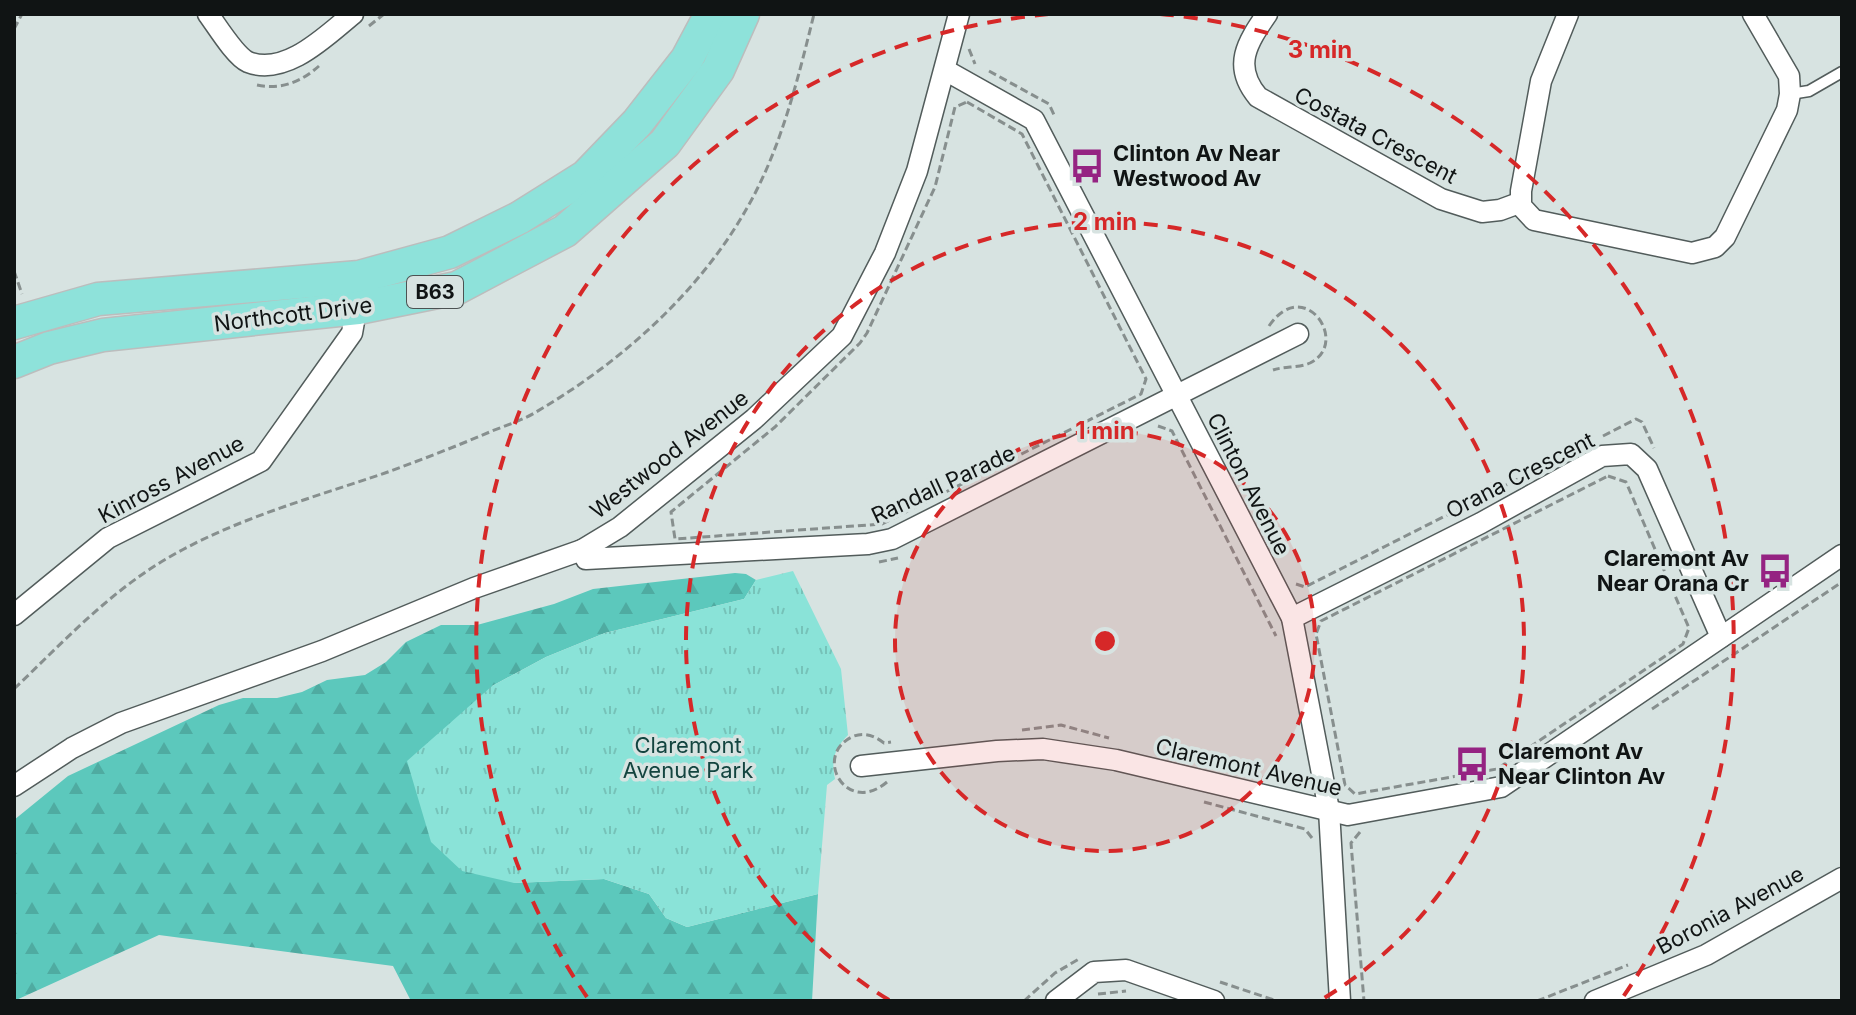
<svg xmlns="http://www.w3.org/2000/svg" width="1856" height="1015" font-family="Inter,sans-serif">
<style>
.forest{fill:url(#forest-firs)}
.park{fill:url(#park-tufts)}
.lines{fill:none;stroke-linecap:round;stroke-linejoin:round}
.service-casing{stroke:#525c5b;stroke-width:13}
.minor-casing{stroke:#525c5b;stroke-width:23}
.primary-casing{stroke:#bcbdbd;stroke-width:35}
.path{stroke:#878f8e;stroke-width:3;stroke-dasharray:8 4;stroke-linecap:butt}
.service{stroke:#fff;stroke-width:10}
.minor{stroke:#fff;stroke-width:20}
.primary{stroke:#8ee2da;stroke-width:32}
.ring{fill:none;stroke:#d62828;stroke-width:4;stroke-dasharray:14 10}
.labels{text-anchor:middle;dominant-baseline:central;stroke-width:7;stroke-linejoin:round;paint-order:stroke}
.shield{fill:#d7e3e1;stroke:#4c5252;stroke-width:2}
.shield-label{font-size:20px;font-weight:bold;fill:#101414}
.street-label{font-size:22px;fill:#101414;stroke:#d7e3e1}
.poi-label{font-size:22px;font-weight:bold;fill:#101414;stroke:#d7e3e1;text-anchor:start}
.park-label{font-size:22px;fill:#13443f;stroke:#d7e3e1}
.centre{fill:#d62828;stroke:#d7e3e1;stroke-width:4}
.ring-label{font-size:24px;text-anchor:middle;font-weight:bold;fill:#d62828;stroke:#d7e3e1;stroke-width:7;stroke-linejoin:round;paint-order:stroke}
</style>
<defs>
<pattern id="forest-firs" width="22" height="20" patternUnits="userSpaceOnUse" patternTransform="scale(2)"><rect width="22" height="20" fill="#5cc8bc"/><path d="M5 1l3.5 6h-7zM16 11l3.5 6h-7z" fill="#4faba1"/></pattern>
<pattern id="park-tufts" width="24" height="20" patternUnits="userSpaceOnUse" patternTransform="scale(2)"><rect width="24" height="20" fill="#8ae3d8"/><path d="M3 7l-1-3M5 7V3M7 7l1-3M15 17l-1-3M17 17v-4M19 17l1-3" fill="none" stroke="#76c2b8"/></pattern>
</defs>
<rect width="100%" height="100%" fill="#d7e3e1"/>
<polygon class="forest" points="735,573 746,574 756,580 744,599 605,633 546,657 492,686 514,883 604,879 649,894 666,918 687,927 818,894 812,1001 411,1001 393,966 159,935 14,1001 14,820 68,776 219,705 243,698 277,698 302,692 327,680 365,675 386,662 406,642 441,625 477,625 554,604 593,589"/>
<path class="park" d="M793 571 841 669 848 735C834 749 831 760 835 779L827 785 818 894 687 927 666 918 649 894 604 879 514 883 462 871 431 842 407 761 492 686 546 657 605 633 744 599 756 580Z"/>
<g class="lines">
<g class="service-casing">
<polyline id="service" points="1790,94 1809,91 1842,72"/>
</g>
<g class="minor-casing">
<g id="minor">
<path d="M208 14C217 26 235 56 248 62 286 77 327 35 353 14"/>
<path d="M1267 14C1247 43 1232 66 1258 97L1441 199 1482 212 1500 210 1519 203"/>
<polyline points="1568,14 1541,81 1521,191 1521,206 1534,220 1692,253 1715,247 1725,237 1787,110 1790,94 1789,76 1753,14"/>
<polyline points="945,70 1034,120 1292,618 1329,810 1340,1001"/>
<polyline points="582,550 586,559 868,544 892,539 1298,334"/>
<polyline points="14,615 108,538 261,461 352,333 358,299"/>
<polyline points="1292,618 1481,523 1602,456 1631,454 1647,469 1721,637"/>
<polyline points="861,766 997,751 1043,749 1116,760 1348,815 1501,787 1842,555"/>
<polyline points="14,786 72,748 121,723 322,651 474,588 582,550 620,527 754,419 842,336 885,253 917,171 959,14"/>
<polyline points="1056,1001 1094,972 1126,970 1214,1001"/>
<polyline points="1595,1001 1706,955 1842,878"/>
</g>
</g>
<g class="primary-casing">
<g id="primary">
<polyline points="14,323 98,299 359,277 450,252 519,218 586,176 637,123 687,59 711,14"/>
<polyline points="14,362 49,348 103,335 358,308 457,288 565,231 665,143 718,70 743,14"/>
</g>
</g>
<g class="path">
<polyline points="369,26 384,14"/>
<polyline points="14,29 22,14"/>
<polyline points="969,49 975,64"/>
<polyline points="989,71 1049,104 1054,115"/>
<path d="M257 85C281 90 301 82 319 66"/>
<polygon points="967,102 1022,134 1146,379 1141,394 882,524 675,539 671,512 775,427 860,343 867,333 935,187 955,107"/>
<polyline points="14,271 22,294"/>
<path d="M1269 326C1304 274 1351 343 1310 363 1299 368 1285 366 1273 370"/>
<polyline points="1158,426 1172,431 1276,636"/>
<polyline points="1603,436 1636,419 1642,422 1654,448"/>
<polygon points="1608,476 1626,482 1689,628 1683,644 1497,769 1355,794 1345,785 1316,634 1321,621"/>
<polyline points="879,562 898,558"/>
<polyline points="1296,584 1305,587 1518,479"/>
<path d="M14 689C58 647 99 603 150 569 220 523 306 500 385 473 421 460 457 446 492 431 507 425 523 420 536 412 620 363 699 293 747 208 781 149 798 79 814 14"/>
<polyline points="1652,709 1842,582"/>
<polyline points="1022,730 1061,725 1109,738"/>
<path d="M887 782C846 817 811 754 854 736 865 732 875 736 884 743L891 742"/>
<polyline points="1204,802 1305,829 1312,838"/>
<polyline points="1360,832 1351,843 1364,1001"/>
<polyline points="1220,982 1277,1001"/>
<polyline points="1098,994 1126,991"/>
<polyline points="1024,1001 1055,973 1079,959"/>
<polyline points="1537,1001 1628,965"/>
</g>
<use href="#service" class="service"/>
<use href="#minor" class="minor"/>
<use href="#primary" class="primary"/>
</g>
<circle cx="1105" cy="641" r="210" fill="#d62828" fill-opacity=".12"/>
<g class="ring">
<circle cx="1105" cy="641" r="210"/>
<path d="M889 1000A419 419 0 1 1 1321 1000"/>
<path d="M587 997A629 629 0 0 1 1050 14M1160 14A629 629 0 0 1 1623 997"/>
</g>
<defs>
<g id="bus-bare" transform="scale(2.76)"><path d="M-5-6H5V4H4V6H2V4H-2V6H-4V4H-5ZM-3.5-4V0h7V-4ZM-3.5 1.2v1.5H-2V1.2ZM2 1.2v1.5H3.5V1.2Z" fill="#952382" stroke="#d7e3e1" stroke-width="2.5" paint-order="stroke"/></g>
</defs>
<g fill-rule="evenodd">
<use href="#bus-bare" x="1087" y="166"/>
<use href="#bus-bare" x="1775" y="571"/>
<use href="#bus-bare" x="1472" y="764"/>
</g>
<g class="labels">
<rect class="shield" x="407" y="276" width="56" height="32" rx="6"/>
<g class="shield-label">
<text x="435" y="292">B63</text>
</g>
<g class="street-label">
<text transform="translate(1376 135) rotate(28)">Costata Crescent</text>
<text transform="translate(293 314) rotate(-7)">Northcott Drive</text>
<text transform="translate(669 454) rotate(-38)">Westwood Avenue</text>
<text transform="translate(1520 475) rotate(-27)">Orana Crescent</text>
<text transform="translate(171 479) rotate(-28)">Kinross Avenue</text>
<text transform="translate(943 484) rotate(-25)">Randall Parade</text>
<text transform="translate(1249 484) rotate(63)">Clinton Avenue</text>
<text transform="translate(1249 767) rotate(13)">Claremont Avenue</text>
<text transform="translate(1730 910) rotate(-28)">Boronia Avenue</text>
</g>
<g class="poi-label">
<text x="1113" y="153">Clinton Av Near<tspan x="1113" dy="25">Westwood Av</tspan></text>
<text x="1749" y="558" text-anchor="end">Claremont Av<tspan x="1749" dy="25">Near Orana Cr</tspan></text>
<text x="1498" y="751">Claremont Av<tspan x="1498" dy="25">Near Clinton Av</tspan></text>
</g>
<g class="park-label">
<text x="688" y="745">Claremont<tspan x="688" dy="25">Avenue Park</tspan></text>
</g>
</g>
<circle cx="1105" cy="641" r="12" class="centre"/>
<g class="ring-label">
<text x="1320" y="58">3 min</text>
<text x="1105" y="230">2 min</text>
<text x="1105" y="439">1 min</text>
</g>
<rect width="1856" height="1015" fill="none" stroke="#101414" stroke-width="32"/>
</svg>
